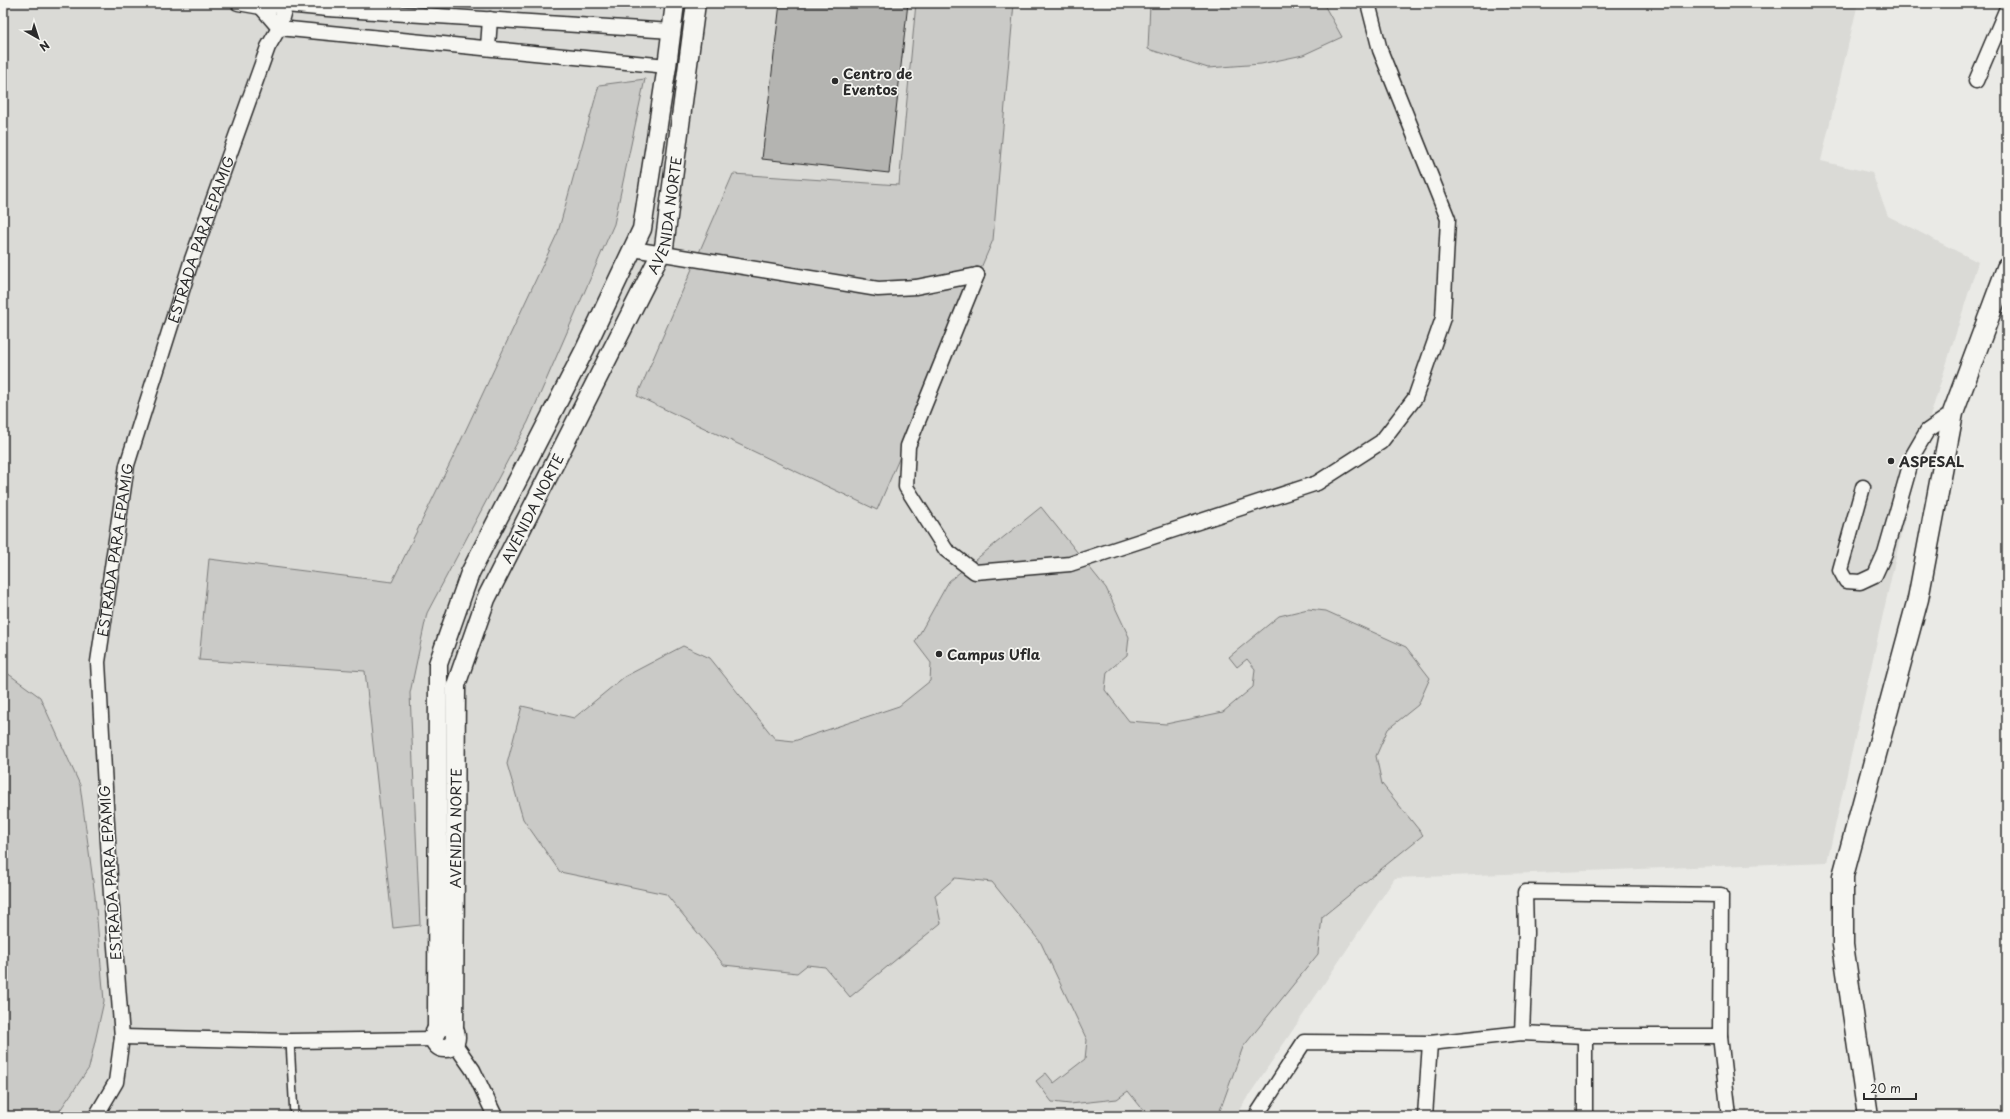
<svg xmlns="http://www.w3.org/2000/svg" width="2010" height="1119" font-family="'Playpen Sans',sans-serif">
<style>
.built{fill:#dadad6}
.green{fill:#cacac7;stroke:#7a7a79}
.lines{fill:none;stroke-linecap:round;stroke-linejoin:round}
.stream{stroke:#727270;stroke-width:5}
.building{fill:#b4b4b1;stroke:#2b2b2b}
.service-casing{stroke:#2b2b2b;stroke-width:10}
.minor-casing{stroke:#2b2b2b;stroke-width:17}
.tertiary-casing{stroke:#2b2b2b;stroke-width:21}
.secondary-casing{stroke:#2b2b2b;stroke-width:23}
.service{stroke:#f6f6f2;stroke-width:7}
.minor{stroke:#f6f6f2;stroke-width:14}
.tertiary{stroke:#f6f6f2;stroke-width:18}
.secondary{stroke:#f6f6f2;stroke-width:20}
.poi-dot{fill:#2b2b2b;stroke:#f6f6f2;stroke-width:1.5}
.labels{text-anchor:middle;dominant-baseline:central;stroke-width:3.5;stroke-linejoin:round;paint-order:stroke}
.poi-label{font-size:14px;font-weight:bold;fill:#2b2b2b;stroke:#f6f6f2;text-anchor:start}
.street-label{font-size:14px;fill:#2b2b2b;stroke:#f6f6f2}
</style>
<rect width="100%" height="100%" fill="#eaeae6"/>
<filter id="ink" filterUnits="userSpaceOnUse"><feTurbulence type="fractalNoise" baseFrequency=".025" numOctaves="2"/><feDisplacementMap in="SourceGraphic" scale="8" xChannelSelector="R" yChannelSelector="G"/><feConvolveMatrix kernelMatrix="1 2 1 2 8 2 1 2 1" color-interpolation-filters="sRGB"/></filter>
<g filter="url(#ink)">
<polygon class="built" points="3,3 1858,3 1821,161 1872,173 1888,216 1978,262 1921,446 1827,862 1395,878 1235,1116 3,1116"/>
<g class="green">
<polygon points="916,3 1014,3 993,240 877,510 637,396 733,174 899,185"/>
<polygon points="1150,3 1323,3 1342,37 1303,55 1261,64 1208,68 1148,49"/>
<polygon points="645,79 614,224 528,422 427,613 410,693 420,925 393,928 365,671 199,660 209,559 392,582 456,451 558,232 599,85"/>
<polygon points="1041,507 1106,588 1129,637 1127,655 1107,672 1105,690 1129,721 1166,724 1223,712 1253,687 1255,669 1247,659 1237,667 1229,657 1279,616 1308,609 1326,611 1406,647 1430,678 1418,705 1388,729 1376,756 1382,784 1423,835 1322,917 1318,954 1243,1047 1218,1116 1148,1116 1128,1091 1117,1099 1070,1104 1052,1102 1036,1081 1046,1073 1054,1083 1085,1059 1087,1040 1041,943 992,882 955,878 935,895 941,923 850,997 825,967 807,965 797,973 724,965 666,894 560,872 523,819 507,764 522,706 574,718 624,677 683,646 710,658 775,739 794,741 899,706 930,681 931,663 915,642 949,581"/>
<polygon points="3,670 40,697 80,785 95,896 104,1001 89,1068 56,1116 3,1116"/>
</g>
<g class="lines">
<polyline class="stream" points="2007,1035 2004,1063 2007,1095"/>
</g>
<polygon class="building" points="780,3 908,3 889,173 762,159"/>
<g class="lines">
<g class="service-casing">
<polyline id="service" points="290,1041 294,1116"/>
</g>
<g class="minor-casing">
<g id="minor">
<polyline points="238,3 261,7 286,5 328,9 672,31"/>
<polyline points="261,7 279,28 667,66"/>
<polyline points="488,47 490,19"/>
<polyline points="1976,81 2007,8"/>
<polyline points="633,249 878,289 916,287 977,275"/>
<polyline points="977,275 908,446 906,487 946,550 975,572 1070,564 1317,483 1381,442 1415,398 1443,318 1448,219 1380,50 1368,3"/>
<polyline points="1863,487 1840,570 1846,581 1860,582 1875,575 1885,553 1913,455 1927,431 1953,413"/>
<polyline points="1522,1033 1526,933 1525,892 1721,895 1720,1036 1729,1116"/>
<polyline points="122,1037 290,1041 435,1039"/>
<polyline points="454,1043 473,1070 495,1116"/>
<path id="s1" d="M96 1116 116 1082 122 1037 111 895 98 662 127 465 192 259 268 47 279 28 286 3"/>
<polyline points="1256,1116 1304,1042 1430,1043 1522,1033 1585,1036 1720,1036"/>
<polyline points="1425,1116 1430,1043"/>
<polyline points="1585,1116 1585,1036"/>
</g>
</g>
<g class="tertiary-casing">
<g id="tertiary">
<circle cx="445" cy="1037" r="11"/>
<polyline points="437,1031 438,664 470,573 585,349 642,229 667,66 675,3"/>
<path id="s2" d="M454 1031 456 685 486 599 664 247 696 3"/>
</g>
</g>
<g class="secondary-casing">
<polyline id="secondary" points="1868,1116 1843,945 1843,876 1918,599 1953,413 2007,268"/>
</g>
<use href="#service" class="service"/>
<use href="#minor" class="minor"/>
<use href="#tertiary" class="tertiary"/>
<use href="#secondary" class="secondary"/>
</g>
</g>
<g class="poi-dot">
<circle cx="835" cy="81" r="4"/>
<circle cx="1891" cy="461" r="4"/>
<circle cx="939" cy="654" r="4"/>
</g>
<g class="labels">
<g class="poi-label">
<text x="843" y="73">Centro de<tspan x="843" dy="16">Eventos</tspan></text>
<text x="1899" y="461">ASPESAL</text>
<text x="947" y="654">Campus Ufla</text>
</g>
<g class="street-label">
<text stroke="none"><textPath href="#s2" startOffset="863">AVENIDA NORTE</textPath></text>
<text stroke="none"><textPath href="#s1" startOffset="897">ESTRADA PARA EPAMIG</textPath></text>
<text stroke="none"><textPath href="#s2" startOffset="539">AVENIDA NORTE</textPath></text>
<text stroke="none"><textPath href="#s1" startOffset="574">ESTRADA PARA EPAMIG</textPath></text>
<text stroke="none"><textPath href="#s2" startOffset="203">AVENIDA NORTE</textPath></text>
<text transform="translate(110 873) rotate(-94)">ESTRADA PARA EPAMIG</text>
</g>
</g>
<rect width="2010" height="1119" fill="none" stroke="#f6f6f2" stroke-width="16"/>
<rect x="8" y="8" width="1994" height="1103" fill="none" stroke="#2b2b2b" stroke-width="1.5" filter="url(#ink)"/>
<g transform="translate(38 38) rotate(141)" stroke="#f6f6f2" stroke-width="3" paint-order="stroke">
<path d="M0-3L7 15L0 10L-7 15Z" fill="#2b2b2b"/>
<text y="-6" font-size="11" font-weight="bold" text-anchor="middle" fill="#2b2b2b">N</text>
</g>
<path d="M1864 1093v6h52v-6" fill="none" stroke="#2b2b2b" stroke-width="2"/>
<text x="1870" y="1093" font-size="12" fill="#2b2b2b" stroke="#f6f6f2" stroke-width="3" paint-order="stroke">20 m</text>
</svg>
